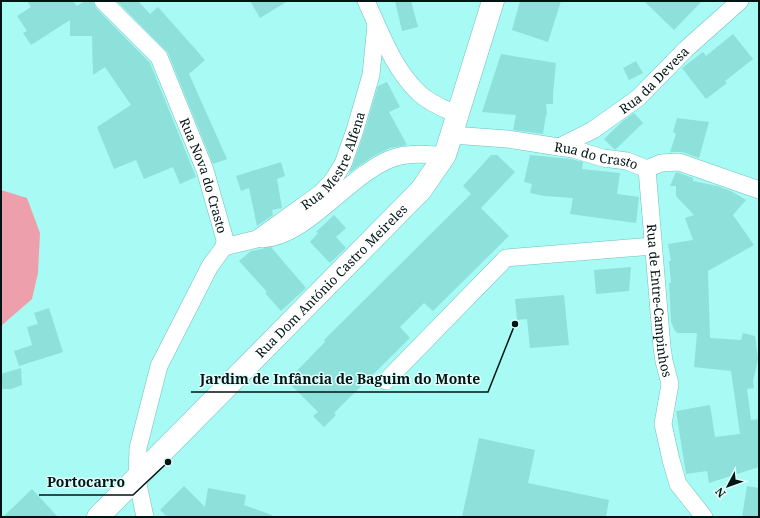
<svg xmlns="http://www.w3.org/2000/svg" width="760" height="518" font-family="'Noto Serif',serif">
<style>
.green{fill:#ed9fab}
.building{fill:#8ee0da}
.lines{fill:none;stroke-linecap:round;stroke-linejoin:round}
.minor-casing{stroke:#6fc1bb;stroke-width:18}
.secondary-casing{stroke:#6fc1bb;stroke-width:23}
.minor{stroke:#fff;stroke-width:17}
.secondary{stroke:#fff;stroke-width:22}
.labels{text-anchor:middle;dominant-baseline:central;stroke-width:3;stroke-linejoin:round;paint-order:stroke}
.street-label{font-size:13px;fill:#001413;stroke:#dffefb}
.leader{fill:none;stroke:#001413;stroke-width:1.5}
.callout-dot{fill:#001413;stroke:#dffefb;stroke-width:1.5}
.callout-label{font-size:14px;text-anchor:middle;font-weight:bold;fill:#001413;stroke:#dffefb;stroke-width:3;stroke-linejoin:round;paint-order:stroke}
</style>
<rect width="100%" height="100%" fill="#a8fbf4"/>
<polygon class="green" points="1,190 27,198 40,233 38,273 32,299 1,326"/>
<g class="building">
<polygon points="27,1 73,1 77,6 85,1 93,1 96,8 150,63 196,177 180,184 173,167 144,179 136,160 114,169 97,127 131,105 105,67 93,75 92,36 70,36 70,20 31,45 23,33 27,31 17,16 31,7"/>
<polygon points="117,1 138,1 150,14 158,7 205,60 189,74 227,159 213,164 168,53"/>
<polygon points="250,1 288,1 260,18"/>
<polygon points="395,1 411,1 418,27 402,31"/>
<polygon points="520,1 561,1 548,42 512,30"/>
<polygon points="644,1 702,1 674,30"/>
<polygon points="733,34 753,59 725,81 727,83 706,99 682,68 703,52 706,56"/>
<polygon points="501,54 556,63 553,94 553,104 546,104 547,115 546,115 543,134 513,130 516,115 482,112"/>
<polygon points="636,61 643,73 629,80 623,68"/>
<polygon points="387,82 400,107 389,112 407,145 390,148 372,157 349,173 352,167 364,133 378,86"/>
<polygon points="634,113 643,123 616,149 614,149 604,139 624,120"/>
<polygon points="677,118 709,122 699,158 682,152 670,152 676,134 673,132"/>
<polygon points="491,155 497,155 515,172 481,208 509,236 433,311 424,303 400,327 410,338 334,413 336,415 324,427 313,416 318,412 287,381 325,342 324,340 471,194 463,186"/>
<polygon points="530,155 571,159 583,162 582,169 620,173 617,194 639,197 636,223 570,214 573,198 544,196 530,193 532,184 524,182"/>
<polygon points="281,162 285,176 277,179 282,208 272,210 273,215 257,226 249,188 241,191 236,176"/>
<polygon points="676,172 693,178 693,181 717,186 731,191 746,200 733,215 754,245 708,271 710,338 741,340 743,333 755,336 758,359 753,381 754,388 747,389 751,420 759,419 759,467 709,483 707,471 686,474 676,411 710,405 715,437 740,434 731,371 694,367 697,333 677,333 674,329 671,322 669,283 671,283 669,261 671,261 668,244 693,240 685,218 694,215 676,196 676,186 670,186"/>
<polygon points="334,215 346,228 336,237 346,248 330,263 310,242 318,233 316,232"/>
<polygon points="271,247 306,288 281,311 265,293 267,292 239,261 251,251"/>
<polygon points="631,267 629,291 596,294 594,270"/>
<polygon points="564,295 569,345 530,348 527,319 517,320 515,299"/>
<polygon points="49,308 63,352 19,366 14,351 32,345 27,327 38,324 34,313"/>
<polygon points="21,368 22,385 11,389 1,389 1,374"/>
<polygon points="479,438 535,450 528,483 609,500 606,517 462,517"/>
<polygon points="184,486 205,507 208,488 246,495 244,505 272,515 271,517 167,517 160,510"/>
<polygon points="747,486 759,488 759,517 742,517"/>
<polygon points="32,489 58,517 3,517"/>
</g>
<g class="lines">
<g class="minor-casing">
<g id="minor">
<path id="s1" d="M103 1 159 57 205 170 225 240 224 247 210 266 159 366 138 448 137 479 145 517"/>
<path d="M366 1C381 33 393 69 420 94 431 104 445 109 458 115"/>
<path id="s2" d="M452 135 507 139 559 147 573 149 603 158 627 161 647 169 661 163 679 162 759 190"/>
<path id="s3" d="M559 147 593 130 638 98 686 49 740 1"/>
<path id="s4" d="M647 169 662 347 664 361 670 384 663 424 671 460 678 484 704 517"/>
<path d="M262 239C307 237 349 174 393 158 409 152 428 155 445 155"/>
<path id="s5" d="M224 247 257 239 321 193 333 180 343 164 355 130 371 75 376 24"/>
<polyline points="386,381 506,258 653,246"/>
</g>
</g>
<g class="secondary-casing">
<g id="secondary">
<path id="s6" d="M98 517 421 190 445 155 493 1"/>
</g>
</g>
<use href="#minor" class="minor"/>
<use href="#secondary" class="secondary"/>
</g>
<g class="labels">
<g class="street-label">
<text stroke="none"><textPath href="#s3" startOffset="117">Rua da Devesa</textPath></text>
<text stroke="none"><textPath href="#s2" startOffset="146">Rua do Crasto</textPath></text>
<text stroke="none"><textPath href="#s5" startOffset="147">Rua Mestre Alfena</textPath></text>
<text stroke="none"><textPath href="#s1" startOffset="206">Rua Nova do Crasto</textPath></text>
<text stroke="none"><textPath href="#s6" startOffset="332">Rua Dom António Castro Meireles</textPath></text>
<text stroke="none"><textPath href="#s4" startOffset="132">Rua de Entre-Campinhos</textPath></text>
</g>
</g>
<path class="leader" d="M515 324L488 392H191M168 462L133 495H39"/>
<g class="callout-dot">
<circle cx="515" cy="324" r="4"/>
<circle cx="168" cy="462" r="4"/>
</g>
<g class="callout-label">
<text x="340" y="384">Jardim de Infância de Baguim do Monte</text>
<text x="86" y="487">Portocarro</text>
</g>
<rect width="760" height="518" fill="none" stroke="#001413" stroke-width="4"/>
<g transform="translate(728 486) rotate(229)" stroke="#dffefb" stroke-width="3" paint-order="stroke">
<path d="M0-3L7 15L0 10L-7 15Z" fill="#001413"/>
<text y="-6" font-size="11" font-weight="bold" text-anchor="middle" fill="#001413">N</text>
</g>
</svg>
